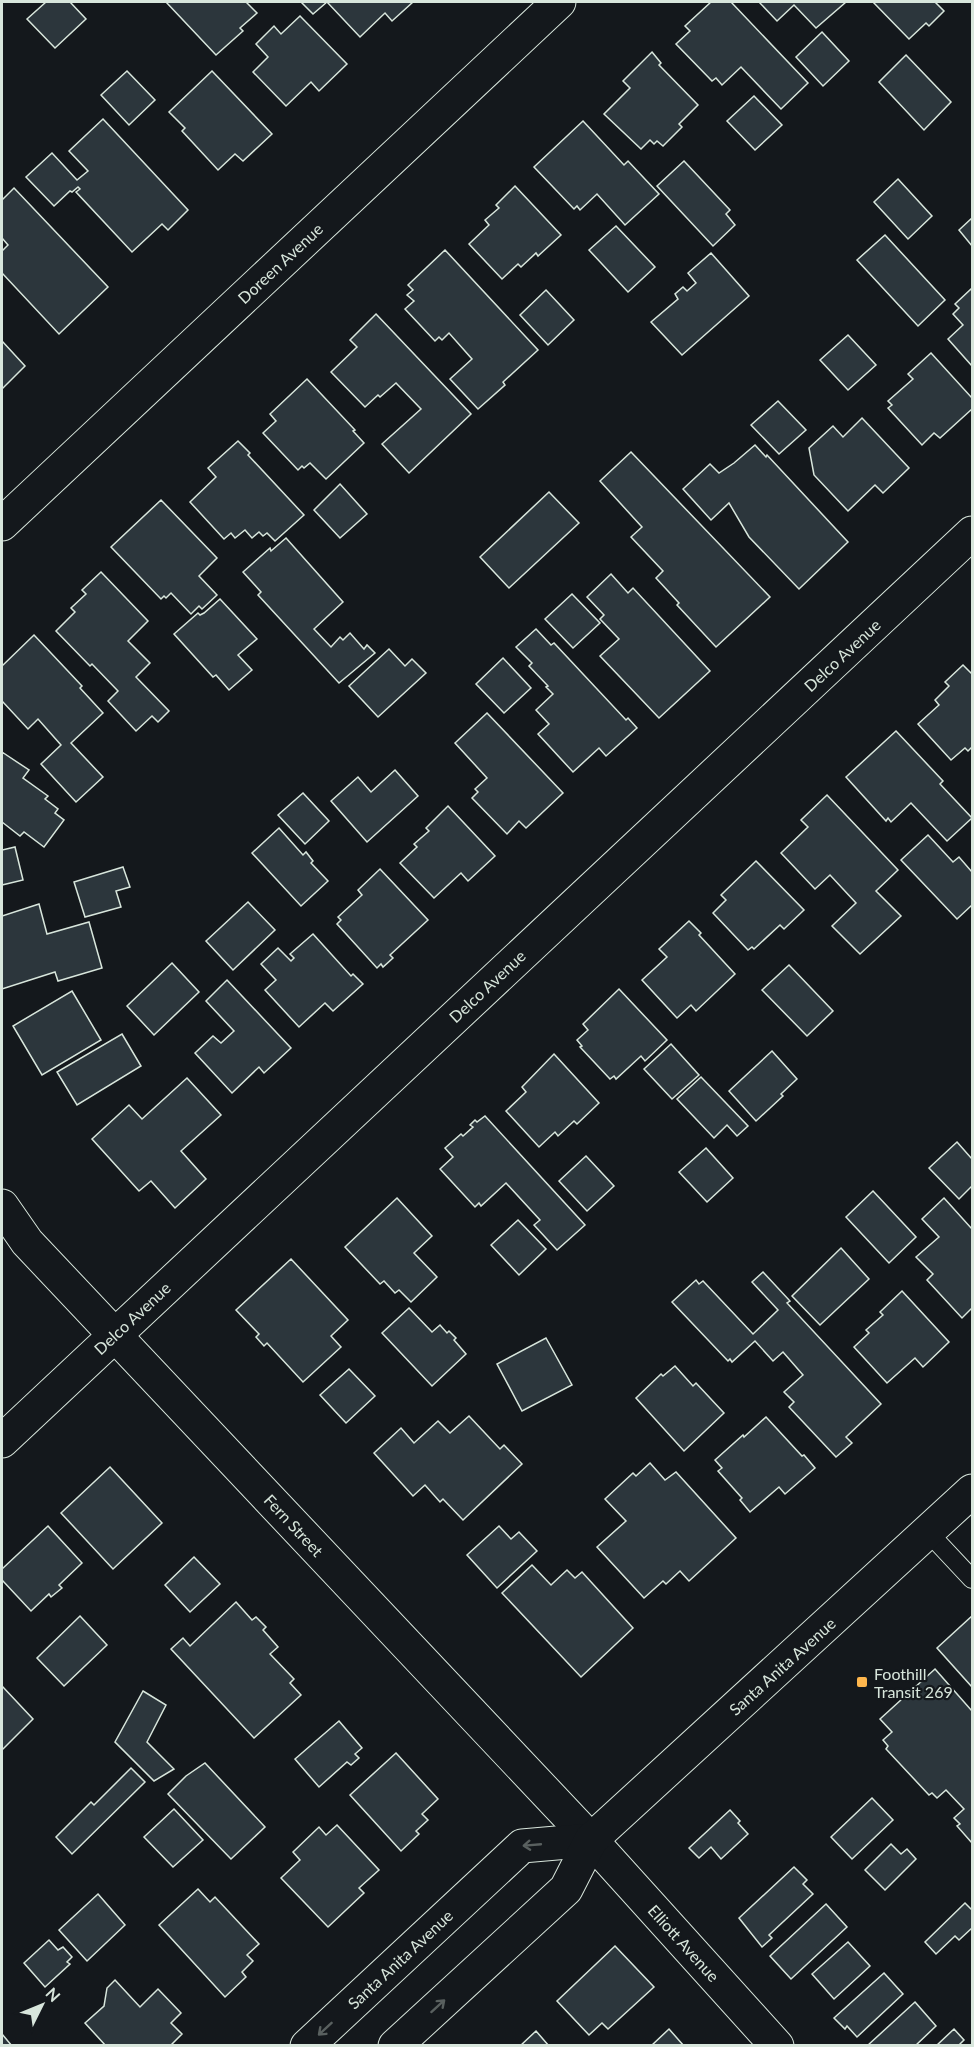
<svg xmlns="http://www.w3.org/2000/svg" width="974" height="2047" font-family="Lato,sans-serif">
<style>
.building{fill:#2c363c;stroke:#d8e6dc;stroke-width:1.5}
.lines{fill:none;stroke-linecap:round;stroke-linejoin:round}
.lane-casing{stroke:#d8e6dc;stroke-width:20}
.street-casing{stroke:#d8e6dc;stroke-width:35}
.secondary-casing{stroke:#d8e6dc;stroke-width:35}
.primary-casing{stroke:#d8e6dc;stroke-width:35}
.lane{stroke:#14181c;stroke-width:18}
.street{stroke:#14181c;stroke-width:33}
.secondary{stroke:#14181c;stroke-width:33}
.primary{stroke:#14181c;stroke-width:33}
.oneway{stroke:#59605f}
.poi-dot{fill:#ffb74d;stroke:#14181c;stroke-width:2}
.labels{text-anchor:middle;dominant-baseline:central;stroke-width:4.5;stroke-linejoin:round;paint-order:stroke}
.street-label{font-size:16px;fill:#d8e6dc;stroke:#14181c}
.poi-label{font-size:16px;fill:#d8e6dc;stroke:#14181c;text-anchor:start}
</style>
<rect width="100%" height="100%" fill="#14181c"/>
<g class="building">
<polygon points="46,2 70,2 86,19 55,48 27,19"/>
<polygon points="166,2 246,2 257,13 240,28 243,31 216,55"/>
<polygon points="301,2 413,2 392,21 385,13 360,37 327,2 313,14"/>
<polygon points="711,2 731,2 808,83 781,109 741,67 722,85 716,78 712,81 676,44 690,31 685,26"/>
<polygon points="759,2 846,2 816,28 794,5 777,21"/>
<polygon points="873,2 935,2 944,11 929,26 926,23 909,39"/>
<polygon points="300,16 347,64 319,91 311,82 286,106 253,72 268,57 256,44 274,26 281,34"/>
<polygon points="822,32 849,61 823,86 796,57"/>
<polygon points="652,52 661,63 659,65 698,105 679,124 682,127 663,146 657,141 654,144 650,140 641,149 604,114 630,88 623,81"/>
<polygon points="906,55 951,102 924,130 879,82"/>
<polygon points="127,71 155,100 129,125 101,95"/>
<polygon points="212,71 272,134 243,161 235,154 218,170 182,131 185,128 169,112"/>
<polygon points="754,96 782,125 755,150 727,121"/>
<polygon points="103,119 188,210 168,230 162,224 132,252 76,192 80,189 78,187 72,192 70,191 54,206 26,177 52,153 77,180 88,171 69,151"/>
<polygon points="583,121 624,165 628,161 659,194 625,225 597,194 580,210 577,206 574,209 534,167"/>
<polygon points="684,161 730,210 726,214 735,225 713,246 657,186"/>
<polygon points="898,179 932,216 908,239 874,202"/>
<polygon points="515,186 561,235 538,256 536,253 521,267 518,264 502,279 469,244 489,225 485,220 499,208 496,205"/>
<polygon points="14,188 108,287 59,334 2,273 2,251 8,245 2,238 2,200"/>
<polygon points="972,218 972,246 959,230"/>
<polygon points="616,226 655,267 628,292 589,250"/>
<polygon points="885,235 945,300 918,326 857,260"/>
<polygon points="445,250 538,350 503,382 505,385 478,409 450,379 472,359 449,333 442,340 439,337 435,341 405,309 414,301 407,295 413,290 408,285"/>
<polygon points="711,253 749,296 682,355 651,322 678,299 675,294 683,287 687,291 696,283 688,273"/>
<polygon points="971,289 972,291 972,366 948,339 963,325 953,314 959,308 955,304"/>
<polygon points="546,290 574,320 548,345 520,315"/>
<polygon points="376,314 471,414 409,473 382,444 421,409 396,383 380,397 378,395 365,407 331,372 357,347 350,340"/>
<polygon points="848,335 876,365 848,390 820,360"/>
<polygon points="2,341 25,366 2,389"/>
<polygon points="931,353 972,398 972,409 940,438 934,433 922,445 888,408 892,405 888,401 913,379 908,374"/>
<polygon points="307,379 355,430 353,431 364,443 326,479 310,463 304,468 302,466 298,470 263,433 276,421 270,414"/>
<polygon points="778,401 806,430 779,454 751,425"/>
<polygon points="862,418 909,468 883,493 875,485 848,511 814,475 809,448 833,426 843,437"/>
<polygon points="238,441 250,453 248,455 304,515 275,541 267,533 263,536 259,532 252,538 245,530 235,538 231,533 224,539 190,502 216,477 208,468"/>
<polygon points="755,445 766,457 767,455 848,542 799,589 749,537 729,503 711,520 683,489 710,464 719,473 734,463"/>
<polygon points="631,452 770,597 716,647 677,605 679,603 656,578 663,571 631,537 642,527 600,481"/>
<polygon points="340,484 367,514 340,538 314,510"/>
<polygon points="549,492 579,523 509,588 480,557"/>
<polygon points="161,500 217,558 199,576 217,595 202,609 199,606 191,614 171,593 166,598 164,596 161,599 111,547"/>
<polygon points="286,538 343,602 314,629 331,647 340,637 343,640 350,633 364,649 367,645 375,653 339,683 258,595 261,592 243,572 270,548 271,551"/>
<polygon points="101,572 148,621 128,641 150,663 136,677 169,711 158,722 152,716 136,731 108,701 118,691 92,664 90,666 56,631 75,612 71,608 86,594 82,590"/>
<polygon points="611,574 628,593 633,588 710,671 659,718 600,656 619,639 600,619 604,615 587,597"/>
<polygon points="572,594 600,623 573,648 545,619"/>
<polygon points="220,599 257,639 238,655 252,670 229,690 216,675 213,677 174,634 198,613 200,615 204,613"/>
<polygon points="536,629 551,645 554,643 626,720 628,718 637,728 606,756 599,748 573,772 538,734 549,724 536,710 553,694 546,687 548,686 529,666 532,663 516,647"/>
<polygon points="34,635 82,686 80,688 103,713 71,743 103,777 76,802 41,764 61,745 38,719 28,729 2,701 2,666"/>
<polygon points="389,649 405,666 412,659 426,673 378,717 349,686"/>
<polygon points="503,658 531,688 504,713 476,684"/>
<polygon points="963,665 972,674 972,747 968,751 965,748 951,760 918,724 939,705 935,700 949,686 945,682"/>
<polygon points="487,713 563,793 526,828 519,821 507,834 472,798 478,792 475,789 487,778 455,743"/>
<polygon points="896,731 943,781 940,784 972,818 947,841 911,803 891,822 888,818 886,821 846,777"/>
<polygon points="2,752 29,770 23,778 48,796 45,799 58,809 55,813 64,820 44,847 24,832 20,836 2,822"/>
<polygon points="395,770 418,796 367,842 331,801 358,777 371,792"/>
<polygon points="303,793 329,821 305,844 278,815"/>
<polygon points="827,795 898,870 876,891 901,916 860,954 832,926 856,903 830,875 815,889 781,853 808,827 801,820"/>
<polygon points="448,806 495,856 468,881 461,873 434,898 400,863 417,847 414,844 429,831 426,828"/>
<polygon points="279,828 303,855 306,852 313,861 311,863 328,881 301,906 252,853"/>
<polygon points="928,835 953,862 959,857 972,872 972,905 957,919 901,860"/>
<polygon points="15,847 23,880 2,885 2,850"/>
<polygon points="756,861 804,910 784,929 780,925 754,949 752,947 748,950 713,913 726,900 721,895"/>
<polygon points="123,867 130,887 116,891 121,907 85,917 74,882"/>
<polygon points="380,869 428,920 390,955 393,958 383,967 381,964 377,968 337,924 341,920 338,917 362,895 358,890"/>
<polygon points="248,902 275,930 233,970 206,941"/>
<polygon points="39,904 47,934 89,922 102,968 58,981 55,972 2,989 2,916"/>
<polygon points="689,921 701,933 699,935 735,974 696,1011 691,1005 677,1018 642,980 667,957 659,949"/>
<polygon points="313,934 351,976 353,974 363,984 333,1011 325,1003 299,1027 265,990 276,980 261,964 278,948 291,961 294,958 290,954"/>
<polygon points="172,963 199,992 154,1035 127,1006"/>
<polygon points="789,965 833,1011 807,1036 762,990"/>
<polygon points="227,980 291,1048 264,1073 259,1067 232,1093 195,1053 213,1036 221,1043 234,1031 206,1001"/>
<polygon points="619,989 667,1040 645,1061 641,1056 616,1079 614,1076 610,1079 580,1047 582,1046 577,1040 588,1030 583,1024"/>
<polygon points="72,991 101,1040 42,1075 13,1026"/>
<polygon points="122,1034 141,1066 77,1105 57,1072"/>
<polygon points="671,1044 699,1075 672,1099 644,1069"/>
<polygon points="772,1051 797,1079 781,1094 783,1096 756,1121 729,1091"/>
<polygon points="554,1054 599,1103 577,1124 574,1121 558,1136 555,1132 539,1147 506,1111 526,1092 522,1087"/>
<polygon points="701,1077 748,1126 737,1136 727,1125 714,1138 677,1099"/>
<polygon points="187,1078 221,1115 181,1151 206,1179 175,1208 151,1181 139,1191 92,1139 129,1105 142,1119"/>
<polygon points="485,1116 585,1225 557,1250 534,1225 540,1220 506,1183 481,1206 479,1203 475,1207 440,1169 453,1157 445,1148 461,1134 463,1136 473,1127 470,1125 475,1120 477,1122"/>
<polygon points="957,1142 972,1159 972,1186 959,1199 929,1168"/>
<polygon points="706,1148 733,1178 707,1202 679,1172"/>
<polygon points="586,1156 614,1186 587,1211 559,1181"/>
<polygon points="873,1191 916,1237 889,1263 846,1217"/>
<polygon points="397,1198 432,1236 414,1253 437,1277 411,1302 399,1290 395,1293 384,1281 380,1284 345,1247"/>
<polygon points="944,1198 972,1229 972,1308 962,1318 927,1280 933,1274 916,1257 939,1237 922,1219"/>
<polygon points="518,1220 546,1249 519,1275 491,1245"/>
<polygon points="841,1248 869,1279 820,1325 792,1296"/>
<polygon points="291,1259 348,1320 331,1336 341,1347 303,1382 267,1343 264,1346 256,1337 259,1334 236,1310"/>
<polygon points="763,1272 790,1301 787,1303 881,1404 846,1437 852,1443 836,1457 789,1407 794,1402 784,1392 803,1375 783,1352 773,1361 755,1341 732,1362 730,1359 728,1361 672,1302 696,1280 699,1284 703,1281 753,1334 778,1310 752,1282"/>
<polygon points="902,1291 949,1342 923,1367 915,1358 887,1383 854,1347 869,1333 866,1330 883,1315 880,1312"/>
<polygon points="409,1308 432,1332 440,1325 447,1333 449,1331 456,1338 454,1340 466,1354 432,1386 382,1333"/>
<polygon points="546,1338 572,1385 522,1411 497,1364"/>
<polygon points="675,1366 693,1386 696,1383 724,1413 684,1451 636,1398 661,1374 663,1376"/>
<polygon points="349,1369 375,1396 346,1423 320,1395"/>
<polygon points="469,1416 500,1449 504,1445 522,1464 463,1520 443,1499 440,1502 425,1485 413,1496 374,1453 401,1428 414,1443 438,1421 450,1433"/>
<polygon points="766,1417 802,1456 804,1455 815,1468 785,1494 779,1487 750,1512 740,1500 742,1498 718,1471 722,1468 715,1460 743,1435 744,1437"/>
<polygon points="650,1463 665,1480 676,1472 736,1538 689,1581 680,1571 666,1584 663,1581 644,1598 597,1547 626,1521 605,1499 633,1473 636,1476"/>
<polygon points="110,1467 162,1523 113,1569 61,1513"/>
<polygon points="48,1526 82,1563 59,1585 62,1588 51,1597 49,1594 31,1611 2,1580 2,1569"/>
<polygon points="499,1526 511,1539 519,1532 537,1551 497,1588 467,1555"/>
<polygon points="194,1557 220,1584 190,1612 165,1585"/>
<polygon points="532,1565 551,1585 567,1570 575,1578 582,1572 633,1628 581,1677 502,1593"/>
<polygon points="236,1602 252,1620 256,1617 266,1627 263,1630 278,1647 270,1654 294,1679 290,1683 301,1695 254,1738 171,1649 183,1638 190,1646"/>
<polygon points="80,1616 107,1645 64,1686 37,1658"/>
<polygon points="972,1616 972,1687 937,1648"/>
<polygon points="935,1669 972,1711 972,1843 957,1826 960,1824 954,1818 964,1809 946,1790 937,1798 932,1793 929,1795 886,1749 888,1746 883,1740 892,1732 880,1719"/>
<polygon points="2,1686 33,1719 2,1750"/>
<polygon points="143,1691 166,1705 147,1742 174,1769 154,1781 115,1742"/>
<polygon points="339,1721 362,1748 355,1754 359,1758 351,1765 347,1762 319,1787 295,1759"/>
<polygon points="396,1753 438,1799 422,1814 428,1820 416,1831 419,1834 401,1851 350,1795"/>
<polygon points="205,1763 265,1827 231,1859 168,1794 186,1776"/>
<polygon points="131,1768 145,1782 72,1854 56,1837 91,1802 94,1805"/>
<polygon points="872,1798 893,1820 852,1859 831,1837"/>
<polygon points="174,1809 203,1840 173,1867 144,1837"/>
<polygon points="730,1810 740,1821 738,1823 748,1834 721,1859 711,1847 699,1858 689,1848"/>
<polygon points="337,1825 379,1870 359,1888 364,1893 328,1927 281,1878 300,1860 293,1852 319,1827 326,1835"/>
<polygon points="891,1844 901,1854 907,1849 916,1859 885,1890 865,1870"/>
<polygon points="794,1867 807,1880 803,1884 813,1894 769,1935 772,1938 762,1947 739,1918"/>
<polygon points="198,1889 210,1902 215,1897 259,1944 247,1955 253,1961 242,1972 246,1977 225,1997 159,1925"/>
<polygon points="98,1894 125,1925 87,1961 59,1930"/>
<polygon points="965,1903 972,1910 972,1928 959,1940 955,1936 936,1954 925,1942"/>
<polygon points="826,1904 847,1927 791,1979 770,1956"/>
<polygon points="49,1940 58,1950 63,1947 72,1957 67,1962 70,1964 45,1987 24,1963"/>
<polygon points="848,1942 870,1966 834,1999 812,1974"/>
<polygon points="615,1946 654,1987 608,2029 602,2023 589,2035 557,2001"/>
<polygon points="884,1973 903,1994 857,2037 847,2026 845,2029 834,2018"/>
<polygon points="115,1980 140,2007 158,1989 181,2013 171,2023 182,2034 170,2046 106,2046 85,2023 104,2006 107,1988"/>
<polygon points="915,2002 936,2026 915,2046 867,2046"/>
<polygon points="669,2029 684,2046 651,2046"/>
<polygon points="954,2029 964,2040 960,2044 962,2046 936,2046"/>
<polygon points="536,2031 549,2046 520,2046"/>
<polygon points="2,2034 12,2046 2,2046"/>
</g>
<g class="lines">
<g class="lane-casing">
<polyline id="lane" points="928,1532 972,1579"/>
</g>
<g class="street-casing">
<g id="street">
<polyline points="2,524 559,2"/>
<polyline points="2,1441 972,533"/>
</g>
</g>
<g class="secondary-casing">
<polyline id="secondary" points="2,1206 27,1242 591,1840 777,2046"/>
</g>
<g class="primary-casing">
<g id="primary">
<polyline points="307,2046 522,1846 591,1840"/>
<polyline points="395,2046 566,1889 591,1840 972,1491"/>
</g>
</g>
<use href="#lane" class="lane"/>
<use href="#street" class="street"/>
<use href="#secondary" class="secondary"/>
<use href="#primary" class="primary"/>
</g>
<defs><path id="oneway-shaft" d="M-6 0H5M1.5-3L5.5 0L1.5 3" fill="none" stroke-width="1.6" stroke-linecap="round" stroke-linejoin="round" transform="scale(1.5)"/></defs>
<g class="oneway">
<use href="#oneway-shaft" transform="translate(532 1845) rotate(175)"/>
<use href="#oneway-shaft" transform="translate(438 2006) rotate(-42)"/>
<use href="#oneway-shaft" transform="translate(325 2029) rotate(137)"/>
</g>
<rect class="poi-dot" x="856" y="1676" width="12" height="12" rx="3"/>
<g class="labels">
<g class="street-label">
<text transform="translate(280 263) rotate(-43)">Doreen Avenue</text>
<text transform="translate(842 655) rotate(-43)">Delco Avenue</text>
<text transform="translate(487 986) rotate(-43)">Delco Avenue</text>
<text transform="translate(132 1318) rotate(-43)">Delco Avenue</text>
<text transform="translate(294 1525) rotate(47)">Fern Street</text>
<text transform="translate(782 1666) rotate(-42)">Santa Anita Avenue</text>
<text transform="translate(684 1943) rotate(48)">Elliott Avenue</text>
<text transform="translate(400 1959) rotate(-43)">Santa Anita Avenue</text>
</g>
<g class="poi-label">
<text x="874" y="1673">Foothill<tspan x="874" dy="18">Transit 269</tspan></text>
</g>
</g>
<rect width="974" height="2047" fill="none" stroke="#d8e6dc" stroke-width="6"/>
<g transform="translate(42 2005) rotate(47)" stroke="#14181c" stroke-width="4.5" paint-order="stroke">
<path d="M0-4.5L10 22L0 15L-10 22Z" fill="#d8e6dc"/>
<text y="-9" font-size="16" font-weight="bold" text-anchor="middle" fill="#d8e6dc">N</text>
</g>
</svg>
